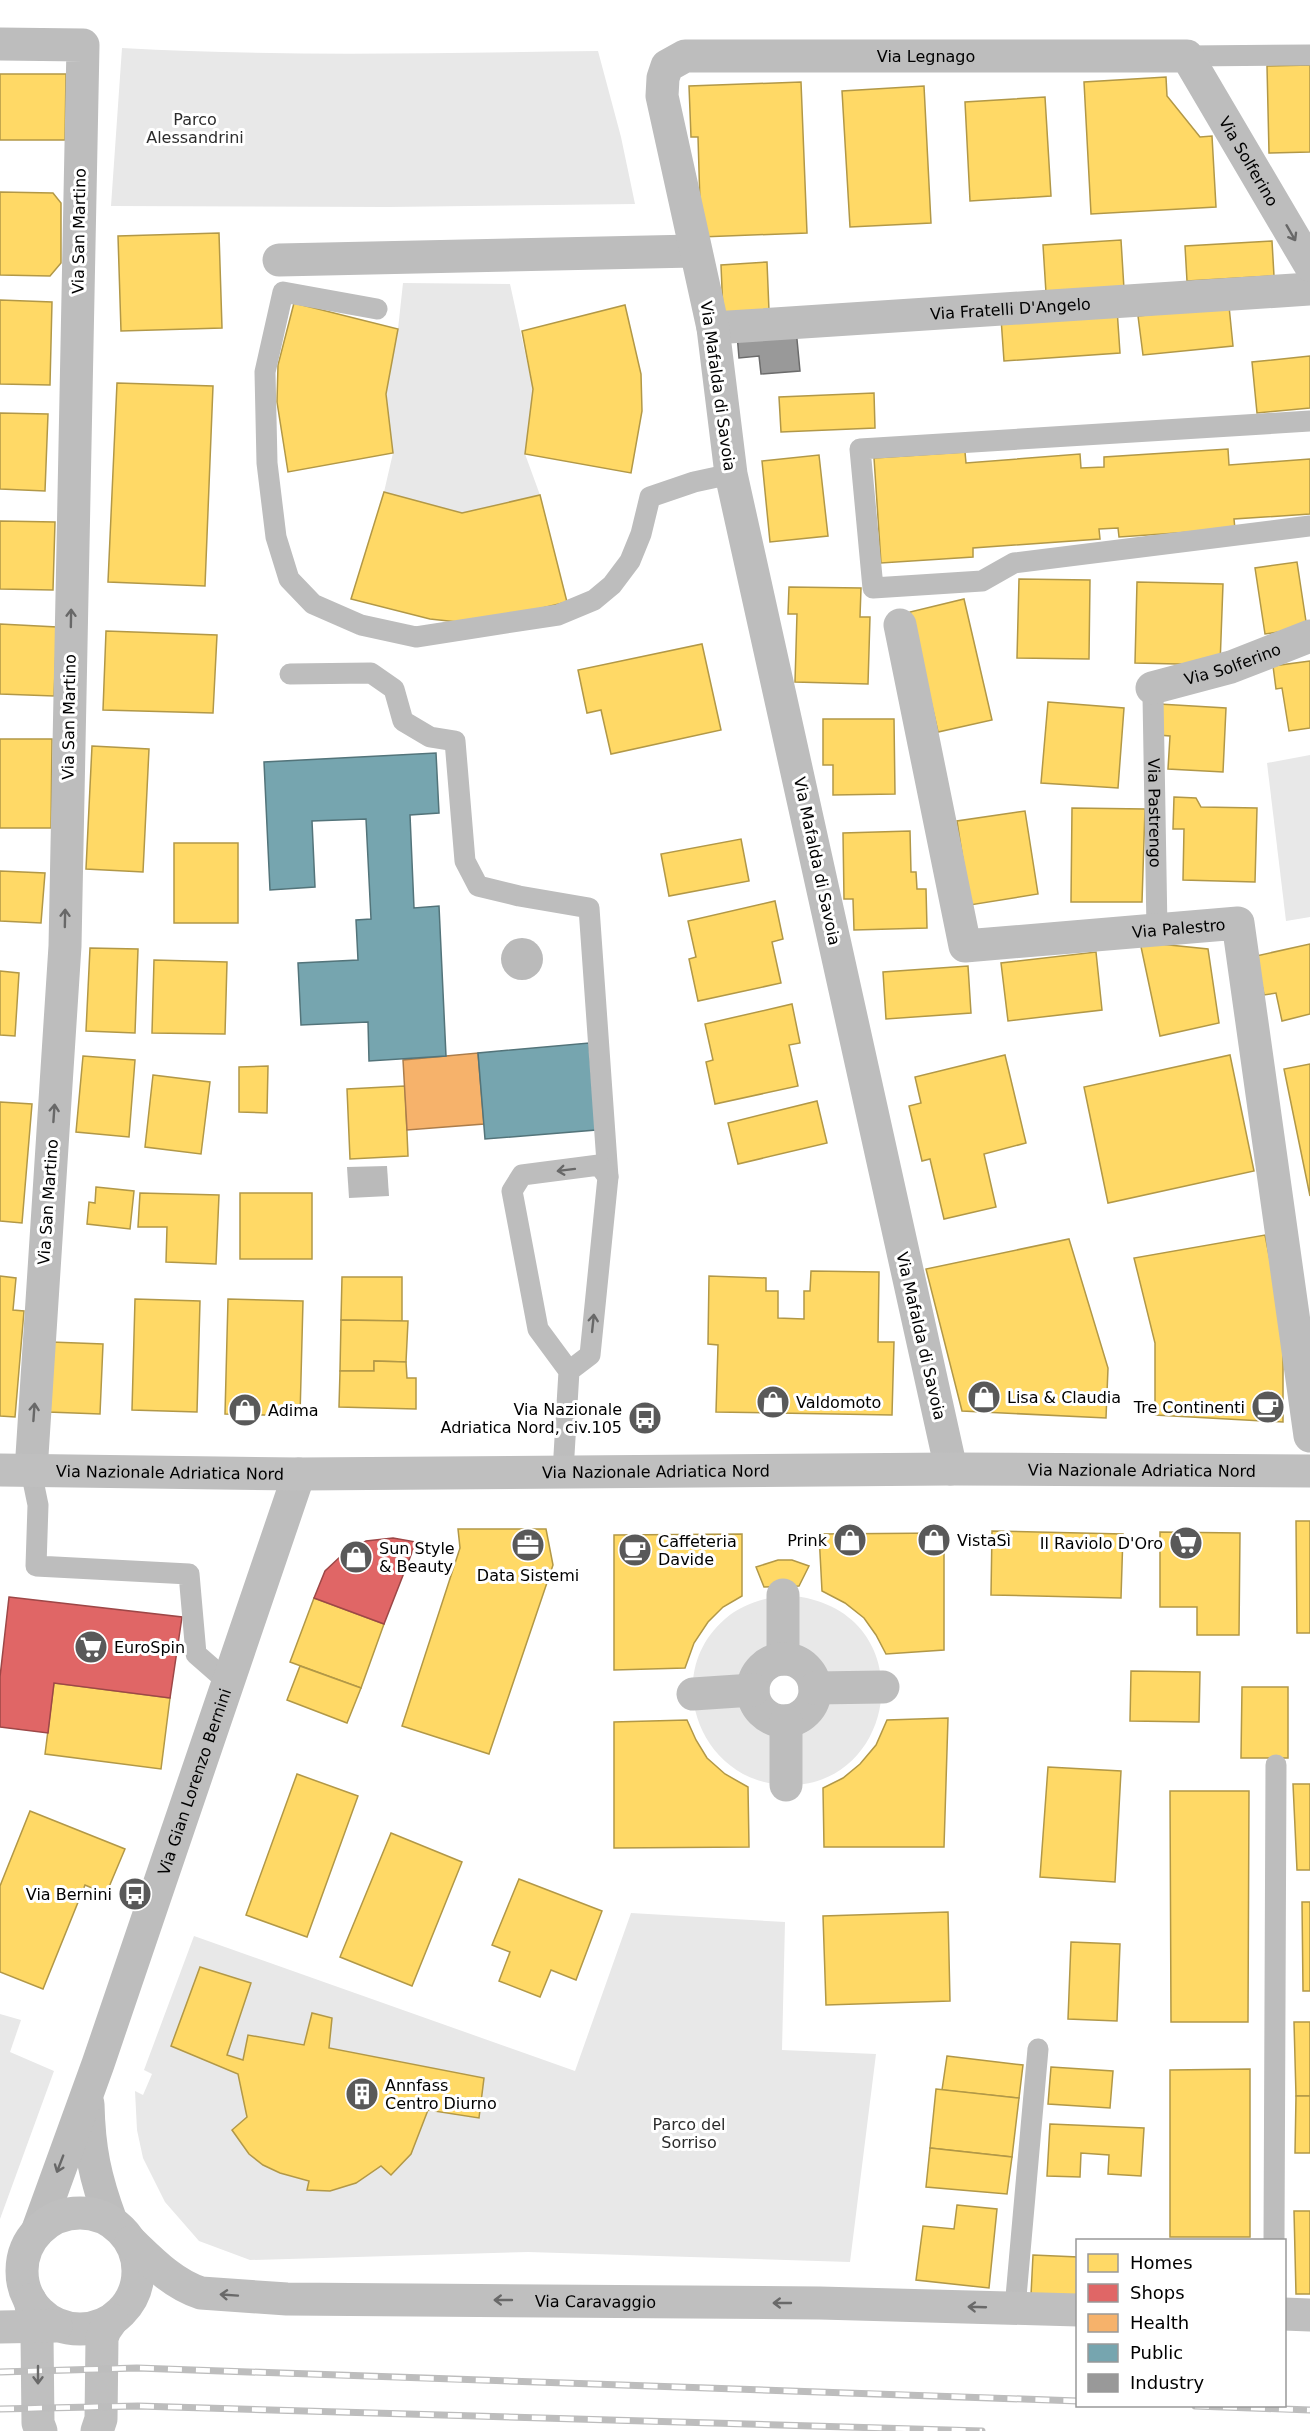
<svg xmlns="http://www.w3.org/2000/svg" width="1310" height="2431" font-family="'DejaVu Sans',sans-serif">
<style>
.green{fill:#e8e8e8;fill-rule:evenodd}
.water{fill:#bababa}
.homes{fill:#ffd966;stroke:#b29847;stroke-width:1.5}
.shops{fill:#e06666;stroke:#9d4747;stroke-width:1.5}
.health{fill:#f6b26b;stroke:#ac7d4b;stroke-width:1.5}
.public{fill:#76a5af;stroke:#53747a;stroke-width:1.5}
.industry{fill:#999;stroke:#6b6b6b;stroke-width:1.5}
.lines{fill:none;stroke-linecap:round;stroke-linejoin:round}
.lane{stroke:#bdbdbd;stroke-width:21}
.street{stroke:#bdbdbd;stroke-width:33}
.secondary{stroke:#bfbfbf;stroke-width:33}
.rail-casing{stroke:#bdbdbd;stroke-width:7}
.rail{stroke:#fff;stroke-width:4.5;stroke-dasharray:14;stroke-linecap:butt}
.oneway{stroke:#686868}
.oneway2{stroke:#696969}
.labels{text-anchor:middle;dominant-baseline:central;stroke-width:6;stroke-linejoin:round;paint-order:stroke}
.street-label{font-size:16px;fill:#000;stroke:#fff}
.park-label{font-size:16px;fill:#2c2c2c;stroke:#fff}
.poi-label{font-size:16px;fill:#000;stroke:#fff;text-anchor:start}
</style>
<rect width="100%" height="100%" fill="#fff"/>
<g class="green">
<path d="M122 48C281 57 440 53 598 51L621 137 635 204 388 207 111 206Z"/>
<polygon points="403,283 510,284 533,389 525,454 540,495 462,513 384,492 393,453 386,394 398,329"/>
<polygon points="1310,755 1310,917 1286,921 1267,763"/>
<path d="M783 1595C926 1602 902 1790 785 1785 700 1782 660 1675 725 1619 742 1604 762 1599 783 1595ZM774 1660C794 1662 808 1659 811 1684 812 1691 814 1696 812 1702 791 1750 717 1691 774 1660Z"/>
<polygon points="631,1913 785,1922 782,2050 876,2054 850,2262 528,2252 250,2260 199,2241 165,2202 143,2158 137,2130 135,2091 143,2095 152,2074 144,2070 194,1936 575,2071"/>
<polygon points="0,2014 21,2020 10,2052 54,2071 0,2219"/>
</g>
<g class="water">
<circle cx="522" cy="959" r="21"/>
<polygon points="387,1166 389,1196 349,1198 347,1167"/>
</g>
<g class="homes">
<polygon points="1310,65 1310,152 1269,153 1267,66"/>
<polygon points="0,74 66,74 65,140 0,140"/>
<polygon points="1166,77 1167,96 1200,137 1212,136 1216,207 1091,214 1084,82"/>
<polygon points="801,82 807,233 701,237 698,137 691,137 689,86"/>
<polygon points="924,86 931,223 850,227 842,91"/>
<polygon points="1045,97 1051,196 970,201 965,102"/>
<polygon points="0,192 53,193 61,203 61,263 50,276 0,275"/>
<polygon points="219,233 222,328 121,331 118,236"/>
<polygon points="1121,240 1124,289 1046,293 1043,245"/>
<polygon points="1272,241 1274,276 1187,281 1185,246"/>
<polygon points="767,262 769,311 723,313 721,265"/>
<polygon points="0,300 52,302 50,385 0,384"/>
<polygon points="294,303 398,329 386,394 393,453 288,472 277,402 278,365"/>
<polygon points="625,305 641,374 642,411 631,473 525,454 533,389 522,331"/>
<polygon points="1229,306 1233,346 1143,355 1138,316"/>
<polygon points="1117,309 1120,353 1004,361 1001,318"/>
<polygon points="1310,356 1310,408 1257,413 1252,362"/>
<polygon points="117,383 213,386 205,586 108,582"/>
<polygon points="874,393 875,428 781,432 779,397"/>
<polygon points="0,413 48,414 45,491 0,489"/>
<polygon points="1228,449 1229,465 1310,459 1310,514 1234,519 1235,529 1119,537 1118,528 1099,529 1100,539 973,548 973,557 881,563 874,458 965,452 966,463 1080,454 1081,468 1104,467 1104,457"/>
<polygon points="819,455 828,536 770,542 762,461"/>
<polygon points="384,492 462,513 540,495 567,602 476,624 430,619 351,599"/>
<polygon points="0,521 55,522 53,590 0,589"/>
<polygon points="1297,562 1307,628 1265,634 1255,568"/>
<polygon points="1019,579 1090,580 1089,659 1017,658"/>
<polygon points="1137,582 1223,584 1220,665 1135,663"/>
<polygon points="789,587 861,588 860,617 870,617 868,684 795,682 797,614 788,614"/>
<polygon points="964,599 992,720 938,732 910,612"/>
<polygon points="0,624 57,627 54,696 0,694"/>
<polygon points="106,631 217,635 213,713 103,710"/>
<polygon points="702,644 721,730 611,754 601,710 587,713 578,670"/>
<polygon points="1310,661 1310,728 1289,731 1282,688 1276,689 1273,666"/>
<polygon points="1048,702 1124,708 1118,788 1041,783"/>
<polygon points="1159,704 1226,708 1223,772 1168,769 1170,736 1158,735"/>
<polygon points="823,719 894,719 895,794 833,795 833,765 823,765"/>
<polygon points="0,739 52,739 51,828 0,828"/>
<polygon points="92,746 149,749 143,872 86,869"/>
<polygon points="1174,797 1196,798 1201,807 1257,808 1255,882 1183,880 1184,829 1173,829"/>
<polygon points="1072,808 1145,809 1142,902 1071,902"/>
<polygon points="1025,811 1038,894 970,905 957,821"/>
<polygon points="910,831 911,872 916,872 917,889 926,889 927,928 854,930 853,899 844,899 843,833"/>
<polygon points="741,839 749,881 669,896 661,854"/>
<rect x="174" y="843" width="64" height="80"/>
<polygon points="0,871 45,873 41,923 0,921"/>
<polygon points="775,901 783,939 772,942 781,983 698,1001 689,959 696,957 688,921"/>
<polygon points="1140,942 1208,949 1219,1023 1160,1036"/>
<polygon points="1310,944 1310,1014 1282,1021 1276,993 1264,995 1256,956"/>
<polygon points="90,948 138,949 135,1033 86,1031"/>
<polygon points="1096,952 1102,1010 1008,1021 1001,963"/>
<polygon points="154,960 227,962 225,1034 152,1033"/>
<polygon points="968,966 971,1013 886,1019 883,972"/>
<polygon points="0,971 19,973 15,1036 0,1035"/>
<polygon points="792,1004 800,1043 789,1045 798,1086 715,1104 706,1062 713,1060 705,1024"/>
<polygon points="1005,1055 1026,1143 984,1154 996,1207 944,1219 930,1159 922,1161 909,1106 921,1103 915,1077"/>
<polygon points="1230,1055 1254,1171 1108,1203 1084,1087"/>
<polygon points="83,1056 135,1060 129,1137 76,1132"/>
<polygon points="1310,1064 1310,1196 1284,1069"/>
<polygon points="268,1066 267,1113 239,1112 239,1067"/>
<polygon points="153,1075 210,1082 201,1154 145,1147"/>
<polygon points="405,1086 408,1156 350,1159 347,1089"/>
<polygon points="817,1101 827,1143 738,1164 728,1123"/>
<polygon points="0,1102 32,1104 22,1223 0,1221"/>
<polygon points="96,1187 134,1191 130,1229 87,1224 89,1202 95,1203"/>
<polygon points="140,1193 219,1195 216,1264 166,1262 167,1227 138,1227"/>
<rect x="240" y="1193" width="72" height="66"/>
<polygon points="1265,1235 1283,1324 1283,1422 1155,1415 1155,1343 1134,1258"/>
<polygon points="1069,1239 1108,1368 1106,1418 962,1411 926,1269"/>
<polygon points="811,1271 879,1272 878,1342 894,1342 892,1415 716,1412 718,1345 708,1344 709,1276 766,1278 766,1291 778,1291 778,1318 804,1319 804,1291 810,1291"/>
<polygon points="0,1276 16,1278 13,1310 24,1311 15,1417 0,1416"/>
<polygon points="342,1277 402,1277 402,1321 341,1320"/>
<polygon points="135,1299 200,1301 197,1412 132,1410"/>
<polygon points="228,1299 303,1301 300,1416 225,1414"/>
<polygon points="341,1320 408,1321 406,1362 374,1361 374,1371 340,1371"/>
<polygon points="51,1342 103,1344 100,1414 48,1412"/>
<polygon points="374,1361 406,1362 407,1378 416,1378 416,1409 339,1407 340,1371 374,1371"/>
<polygon points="1296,1521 1310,1521 1310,1633 1297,1633"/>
<polygon points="458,1529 546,1529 553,1565 489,1754 402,1726 460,1548"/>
<polygon points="992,1531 1123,1534 1121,1598 991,1595"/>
<polygon points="1160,1532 1240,1533 1239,1635 1197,1635 1197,1607 1160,1607"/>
<polygon points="944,1533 944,1650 886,1654 876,1635 864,1618 845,1603 822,1591 819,1534"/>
<polygon points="742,1534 742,1596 723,1607 708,1622 694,1643 685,1668 614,1670 614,1535"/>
<polygon points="778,1560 792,1560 809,1566 799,1586 764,1587 756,1567"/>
<polygon points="314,1598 384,1624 361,1688 290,1662"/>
<polygon points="300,1666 361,1688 347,1723 287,1700"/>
<polygon points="1131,1671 1200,1672 1199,1722 1130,1721"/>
<polygon points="54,1683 170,1698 161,1769 45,1754"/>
<polygon points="1242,1687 1288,1687 1288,1758 1241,1758"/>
<polygon points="948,1718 944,1847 824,1847 823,1788 843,1778 860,1764 876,1745 887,1720"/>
<polygon points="687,1720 696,1740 707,1758 725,1774 748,1787 749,1847 614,1848 614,1722"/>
<polygon points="1048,1767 1121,1771 1115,1882 1040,1877"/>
<polygon points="297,1774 358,1796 307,1937 246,1915"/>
<polygon points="1293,1784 1310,1784 1310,1870 1297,1870"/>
<polygon points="1170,1791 1249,1791 1248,2022 1171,2022"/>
<polygon points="30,1811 125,1849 106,1894 85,1885 43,1989 0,1972 0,1886"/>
<polygon points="391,1833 462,1862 412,1986 340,1957"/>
<polygon points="519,1879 602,1911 576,1980 551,1970 540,1997 499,1981 510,1952 492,1945"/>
<polygon points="1302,1902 1310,1902 1310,1991 1303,1991"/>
<polygon points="948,1912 950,2001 826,2005 823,1916"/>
<polygon points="1071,1942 1120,1944 1117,2021 1068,2019"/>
<polygon points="200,1967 251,1983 227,2055 243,2060 248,2035 304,2045 312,2013 332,2018 329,2048 484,2078 479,2118 428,2110 411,2154 391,2175 381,2166 356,2183 330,2191 307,2190 309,2181 280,2173 263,2165 249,2154 232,2130 247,2117 238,2074 171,2046"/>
<polygon points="1294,2022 1310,2022 1310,2096 1296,2096"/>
<polygon points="947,2056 1023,2065 1019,2098 942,2090"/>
<polygon points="1051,2067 1113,2071 1110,2108 1048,2104"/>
<polygon points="1250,2069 1250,2237 1170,2237 1170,2070"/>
<polygon points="936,2089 1019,2098 1012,2157 930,2148"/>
<polygon points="1296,2096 1310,2096 1310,2153 1295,2153"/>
<polygon points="1050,2124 1144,2128 1141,2176 1108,2174 1109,2155 1081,2153 1080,2177 1047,2176"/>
<polygon points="930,2148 1012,2157 1007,2194 926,2187"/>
<polygon points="957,2205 997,2209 989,2288 916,2280 923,2226 954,2229"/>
<polygon points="1294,2211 1310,2211 1310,2294 1296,2294"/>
<polygon points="1033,2255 1078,2257 1078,2297 1031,2295"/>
</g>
<g class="shops">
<polygon points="393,1538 416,1542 384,1624 314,1598 325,1571 343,1554 366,1541"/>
<polygon points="9,1597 182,1617 170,1698 54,1683 48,1733 0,1727 0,1677"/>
</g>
<polygon class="health" points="478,1053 484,1124 407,1130 403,1060"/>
<g class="public">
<polygon points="436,753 439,813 410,815 414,908 439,906 446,1056 369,1061 368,1022 301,1025 298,963 358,960 356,920 371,919 366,819 312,821 315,887 270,890 264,762"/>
<polygon points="589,1043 596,1130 485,1139 478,1053"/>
</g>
<polygon class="industry" points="796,329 800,371 761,374 759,356 739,358 737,334"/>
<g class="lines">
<g class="lane">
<polyline points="1187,56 1310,55"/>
<polyline points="377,309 283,292 265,372 267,463 276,537 289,579 313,604 361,625 416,637 558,615 594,600 612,585 630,561 641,534 650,497 694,482 731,474"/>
<polyline points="1310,421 860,449 873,588 982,581 1014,563 1310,526"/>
<polyline points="290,674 371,673 394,689 403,721 430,737 455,741 465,861 478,886 519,896 589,908 608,1177"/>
<path id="s1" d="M1153 696 1157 930"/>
<polyline points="31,1471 38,1505 36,1566 189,1574 196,1654 228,1682"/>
<polyline points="563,1472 569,1371 538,1329 512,1191 522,1175 599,1165 608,1177 590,1355 569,1371"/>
<polyline points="1274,2240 1276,1765"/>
<polyline points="1015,2308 1038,2049"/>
</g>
<g class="street">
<polyline points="0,44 83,45 65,946 31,1471"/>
<polyline points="279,260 694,251"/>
<path id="s2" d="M713 328 1310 289"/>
<path id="s3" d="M900 625 965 946 1238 923 1310 1436"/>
<path id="s4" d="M1152 688 1231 667 1310 636"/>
<path id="s5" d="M951 1469 731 474 713 328 662 96 663 78 667 66 685 56H1187L1310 265"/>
<polyline points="783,1595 783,1659"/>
<circle cx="784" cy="1690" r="31"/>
<polyline points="815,1688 883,1687"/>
<polyline points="693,1694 753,1690"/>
<polyline points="786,1721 786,1785"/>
<path d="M88 2104C89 2149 95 2178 111 2221"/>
<path id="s6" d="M37 2232 98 2064 299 1474"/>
</g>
<g class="secondary">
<path id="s7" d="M0 1470 299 1474 951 1469 1310 1471"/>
<circle cx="80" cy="2271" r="58"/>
<path id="s8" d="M131 2242C152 2262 173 2284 201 2293L287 2299 820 2303 1078 2310"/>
<polyline points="30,2300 37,2336 38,2423 41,2431"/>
<polyline points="1284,2314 1310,2315"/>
<polyline points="0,2327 56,2326"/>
<polyline points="97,2431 101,2419 102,2338 105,2330 112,2320"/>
</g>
<g class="rail-casing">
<g id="rail">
<polyline points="0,2372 137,2368 1078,2401"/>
<polyline points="1195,2406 1310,2410"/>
<polyline points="0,2409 138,2406 982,2431"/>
</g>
</g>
<use href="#rail" class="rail"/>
</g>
<defs><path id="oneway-shaft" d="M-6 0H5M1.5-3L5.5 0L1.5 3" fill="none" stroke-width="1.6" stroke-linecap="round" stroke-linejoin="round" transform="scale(1.5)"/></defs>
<g class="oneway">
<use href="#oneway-shaft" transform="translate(1291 233) rotate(60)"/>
<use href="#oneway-shaft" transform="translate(71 618) rotate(-89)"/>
<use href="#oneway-shaft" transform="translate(65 918) rotate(-89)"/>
<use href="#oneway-shaft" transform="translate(54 1113) rotate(-86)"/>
<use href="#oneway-shaft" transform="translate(566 1170) rotate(173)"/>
<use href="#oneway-shaft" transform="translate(593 1323) rotate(-84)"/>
<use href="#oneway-shaft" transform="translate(34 1412) rotate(-86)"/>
<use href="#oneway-shaft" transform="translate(60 2164) rotate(111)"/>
</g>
<g class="oneway2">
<use href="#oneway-shaft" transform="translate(229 2295) rotate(-176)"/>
<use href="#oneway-shaft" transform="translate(503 2300) rotate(-180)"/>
<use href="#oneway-shaft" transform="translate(782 2303) rotate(-180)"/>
<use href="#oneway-shaft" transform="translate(977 2307) rotate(-178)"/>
<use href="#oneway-shaft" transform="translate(38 2375) rotate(90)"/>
</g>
<defs>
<g id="shop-disc" transform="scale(1.725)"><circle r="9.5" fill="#595959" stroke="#fff"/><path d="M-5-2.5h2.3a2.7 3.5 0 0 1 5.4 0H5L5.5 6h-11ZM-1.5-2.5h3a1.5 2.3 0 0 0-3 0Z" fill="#fff"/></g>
<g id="cafe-disc" transform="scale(1.725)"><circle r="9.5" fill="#595959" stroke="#fff"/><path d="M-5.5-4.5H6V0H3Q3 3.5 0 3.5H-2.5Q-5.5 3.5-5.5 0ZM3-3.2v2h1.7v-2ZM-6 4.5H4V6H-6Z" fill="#fff"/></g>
<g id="bus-disc" transform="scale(1.725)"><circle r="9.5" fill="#595959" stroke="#fff"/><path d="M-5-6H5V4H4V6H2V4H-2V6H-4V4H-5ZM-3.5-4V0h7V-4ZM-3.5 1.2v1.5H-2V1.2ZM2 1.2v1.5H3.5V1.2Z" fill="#fff"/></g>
<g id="supermarket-disc" transform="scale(1.725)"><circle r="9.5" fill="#595959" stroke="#fff"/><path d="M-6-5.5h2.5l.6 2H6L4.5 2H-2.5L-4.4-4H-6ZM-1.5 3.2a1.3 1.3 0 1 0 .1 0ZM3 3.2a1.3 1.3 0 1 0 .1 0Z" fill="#fff"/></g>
<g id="office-disc" transform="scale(1.725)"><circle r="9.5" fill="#595959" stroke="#fff"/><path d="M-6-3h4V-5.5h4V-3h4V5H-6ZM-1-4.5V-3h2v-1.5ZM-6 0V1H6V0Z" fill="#fff"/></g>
<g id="building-disc" transform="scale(1.725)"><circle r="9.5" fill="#595959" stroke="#fff"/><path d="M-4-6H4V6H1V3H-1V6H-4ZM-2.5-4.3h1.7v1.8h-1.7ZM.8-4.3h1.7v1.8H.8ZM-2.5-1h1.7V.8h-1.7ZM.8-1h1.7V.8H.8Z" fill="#fff"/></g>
</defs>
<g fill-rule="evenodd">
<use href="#shop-disc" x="984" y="1397"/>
<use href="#shop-disc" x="773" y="1402"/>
<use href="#cafe-disc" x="1268" y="1407"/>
<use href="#shop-disc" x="245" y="1410"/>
<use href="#bus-disc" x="645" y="1418"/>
<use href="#shop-disc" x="850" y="1540"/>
<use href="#shop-disc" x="934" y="1540"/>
<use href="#supermarket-disc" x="1186" y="1543"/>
<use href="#office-disc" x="528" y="1545"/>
<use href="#cafe-disc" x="635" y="1550"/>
<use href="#shop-disc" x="356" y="1557"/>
<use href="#supermarket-disc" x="91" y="1647"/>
<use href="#bus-disc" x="135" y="1894"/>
<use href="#building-disc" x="362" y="2094"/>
</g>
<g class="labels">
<g class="street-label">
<text stroke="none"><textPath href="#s5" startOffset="1696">Via Legnago</textPath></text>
<text stroke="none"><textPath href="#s5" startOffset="2079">Via Solferino</textPath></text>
<text transform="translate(79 231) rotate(-89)">Via San Martino</text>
<text stroke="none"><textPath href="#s2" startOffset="298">Via Fratelli D'Angelo</textPath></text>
<text transform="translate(718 386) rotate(82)">Via Mafalda di Savoia</text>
<text stroke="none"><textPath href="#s4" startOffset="84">Via Solferino</textPath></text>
<text transform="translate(69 717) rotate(-89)">Via San Martino</text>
<text stroke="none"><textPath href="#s1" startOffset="117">Via Pastrengo</textPath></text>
<text transform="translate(817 861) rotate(78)">Via Mafalda di Savoia</text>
<text stroke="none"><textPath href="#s3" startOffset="542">Via Palestro</textPath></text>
<text transform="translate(48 1202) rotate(-86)">Via San Martino</text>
<text transform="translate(921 1336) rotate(77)">Via Mafalda di Savoia</text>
<text stroke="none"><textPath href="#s7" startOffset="1142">Via Nazionale Adriatica Nord</textPath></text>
<text stroke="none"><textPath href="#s7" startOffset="656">Via Nazionale Adriatica Nord</textPath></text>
<text stroke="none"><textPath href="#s7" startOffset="170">Via Nazionale Adriatica Nord</textPath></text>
<text stroke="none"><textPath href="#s6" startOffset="477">Via Gian Lorenzo Bernini</textPath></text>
<text stroke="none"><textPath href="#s8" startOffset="482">Via Caravaggio</textPath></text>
</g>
<g class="park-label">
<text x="195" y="119">Parco<tspan x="195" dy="18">Alessandrini</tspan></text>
<text x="689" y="2124">Parco del<tspan x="689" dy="18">Sorriso</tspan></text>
</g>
<g class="poi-label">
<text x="1007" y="1397">Lisa &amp; Claudia</text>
<text x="796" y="1402">Valdomoto</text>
<text x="1245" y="1407" text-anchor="end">Tre Continenti</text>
<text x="622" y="1409" text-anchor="end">Via Nazionale<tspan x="622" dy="18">Adriatica Nord, civ.105</tspan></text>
<text x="268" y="1410">Adima</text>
<text x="827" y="1540" text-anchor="end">Prink</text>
<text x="957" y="1540">VistaSì</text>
<text x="658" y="1541">Caffeteria<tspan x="658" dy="18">Davide</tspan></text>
<text x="1163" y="1543" text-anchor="end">Il Raviolo D'Oro</text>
<text x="379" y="1548">Sun Style<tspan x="379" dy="18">&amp; Beauty</tspan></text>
<text x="528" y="1575" text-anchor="middle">Data Sistemi</text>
<text x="114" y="1647">EuroSpin</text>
<text x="112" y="1894" text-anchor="end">Via Bernini</text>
<text x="385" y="2085">Annfass<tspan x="385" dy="18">Centro Diurno</tspan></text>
</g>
</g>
<rect x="1076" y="2239" width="210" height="168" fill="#ffffff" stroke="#999999" stroke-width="1.5"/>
<rect x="1088" y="2254" width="30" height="18" fill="#ffd966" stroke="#999999" stroke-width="1.5"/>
<text x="1130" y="2269" font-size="18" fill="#000000">Homes</text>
<rect x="1088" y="2284" width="30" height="18" fill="#e06666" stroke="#999999" stroke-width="1.5"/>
<text x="1130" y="2299" font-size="18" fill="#000000">Shops</text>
<rect x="1088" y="2314" width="30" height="18" fill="#f6b26b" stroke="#999999" stroke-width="1.5"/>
<text x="1130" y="2329" font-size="18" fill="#000000">Health</text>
<rect x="1088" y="2344" width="30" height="18" fill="#76a5af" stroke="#999999" stroke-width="1.5"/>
<text x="1130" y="2359" font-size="18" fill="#000000">Public</text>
<rect x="1088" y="2374" width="30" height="18" fill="#999999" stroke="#999999" stroke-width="1.5"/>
<text x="1130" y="2389" font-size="18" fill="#000000">Industry</text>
</svg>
